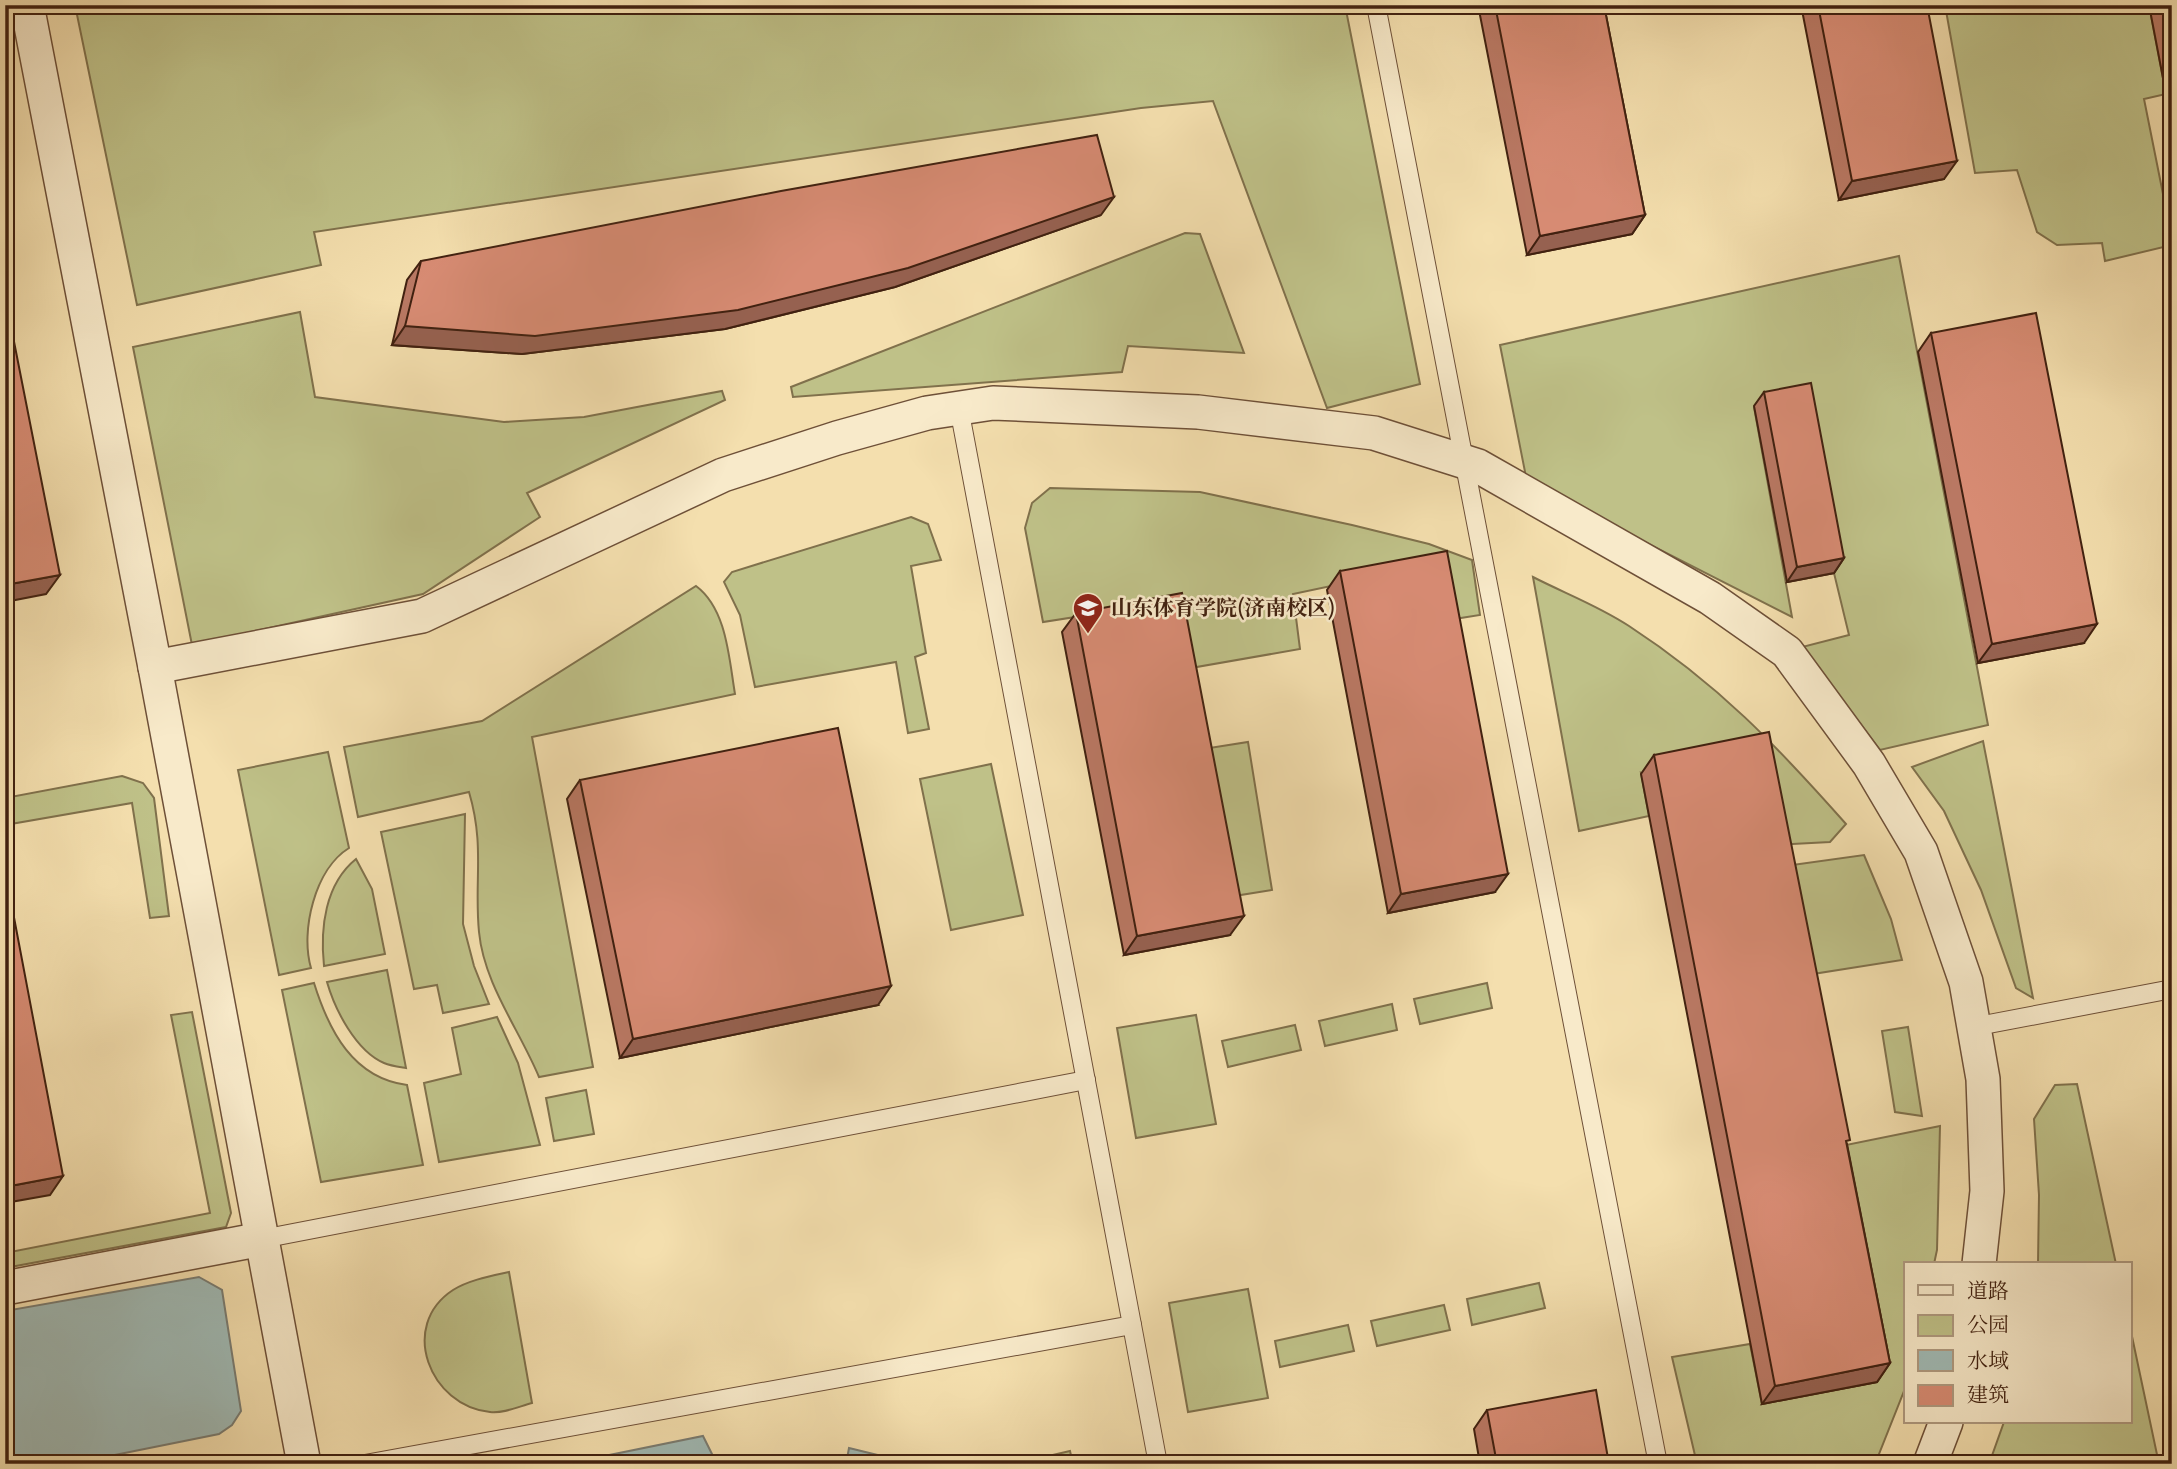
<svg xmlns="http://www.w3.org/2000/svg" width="2177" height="1469" font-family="Cardo,'Noto Serif SC',serif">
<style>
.green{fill:#bfc188;stroke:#80714c;stroke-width:2}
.water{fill:#a0bab5;stroke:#7a7d73;stroke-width:2}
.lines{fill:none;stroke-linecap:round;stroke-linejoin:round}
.service-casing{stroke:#6e5038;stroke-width:20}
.minor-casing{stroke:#6e5038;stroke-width:36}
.service{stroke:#f8eaca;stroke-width:18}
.minor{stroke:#f8eaca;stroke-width:33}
.wall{fill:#b97863;stroke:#412110;stroke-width:2}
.shaded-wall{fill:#966150;stroke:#412110;stroke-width:2}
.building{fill:#d78b73;stroke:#412110;stroke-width:2}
.labels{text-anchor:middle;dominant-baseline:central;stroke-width:5;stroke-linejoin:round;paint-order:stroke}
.poi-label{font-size:21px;font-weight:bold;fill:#412110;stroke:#f8eaca;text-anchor:start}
</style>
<rect width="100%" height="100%" fill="#f4dfae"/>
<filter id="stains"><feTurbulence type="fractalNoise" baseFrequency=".00286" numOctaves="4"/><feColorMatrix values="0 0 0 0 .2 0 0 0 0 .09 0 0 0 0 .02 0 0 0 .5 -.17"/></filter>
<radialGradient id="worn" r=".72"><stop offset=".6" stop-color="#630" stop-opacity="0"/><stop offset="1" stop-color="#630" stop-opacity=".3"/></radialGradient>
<g class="green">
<polygon points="75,5 1345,5 1420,384 1327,408 1213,101 1141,108 314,232 321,265 137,305"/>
<polygon points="1945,5 2149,5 2166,94 2144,99 2168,219 2172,219 2172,245 2105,261 2102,243 2057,245 2037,232 2017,170 1975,173"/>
<polygon points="1185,233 1200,234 1244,353 1128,346 1122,372 793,397 791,387"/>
<polygon points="1899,256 1988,725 1880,750 1802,647 1849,635 1834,573 1754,407 1792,617 1527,482 1500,345"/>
<polygon points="300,312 315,397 504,422 584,417 722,391 725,400 527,493 540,517 423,594 192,645 133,347"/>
<polygon points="1050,488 1200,492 1352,525 1429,544 1472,560 1480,615 1448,620 1440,563 1293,594 1300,649 1185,669 1171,602 1043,622 1025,528 1032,503"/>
<polygon points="911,517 928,524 941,560 911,566 926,653 915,657 929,729 908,733 896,662 755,687 740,615 724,582 732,572"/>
<path d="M1533 577C1564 593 1599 606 1629 626 1718 684 1776 745 1846 824L1830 842 1774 845 1641 773 1649 816 1579 831Z"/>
<path d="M696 586C727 609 729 659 735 694L532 737 593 1067 539 1077C519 1029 484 984 479 932 474 881 485 846 469 792L358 817 344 747 482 721Z"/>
<polygon points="1983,741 2033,998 2016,988 1981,890 1944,811 1912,767"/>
<polygon points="1248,742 1272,890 1228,897 1203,749"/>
<path d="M328 752 349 848C315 869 300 931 311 968L279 975 238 770Z"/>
<polygon points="991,764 1023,915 951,930 920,779"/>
<polygon points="122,776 143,783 154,798 169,916 150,918 132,803 5,825 5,798"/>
<polygon points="465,814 463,924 474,966 489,1004 443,1013 437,985 414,989 381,832"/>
<polygon points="1864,855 1891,919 1902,960 1800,976 1778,867"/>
<path d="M356 859 372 889 385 954 324 966C320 928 325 884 356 859Z"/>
<path d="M387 970 406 1068C400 1067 391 1066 384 1063 356 1051 335 1010 327 982Z"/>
<path d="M314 983C329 1031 353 1078 407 1085L423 1165 321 1182 282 990Z"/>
<polygon points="1487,983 1492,1008 1420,1024 1414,999"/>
<polygon points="1392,1004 1397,1030 1325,1046 1319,1021"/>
<polygon points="192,1012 231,1213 226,1227 5,1268 5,1253 210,1213 171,1015"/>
<polygon points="1196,1015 1216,1124 1136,1138 1117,1028"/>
<polygon points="497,1017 518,1063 540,1145 439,1162 424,1083 461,1074 452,1028"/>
<polygon points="1295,1025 1301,1050 1228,1067 1222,1041"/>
<polygon points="1908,1027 1922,1116 1895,1112 1882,1031"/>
<polygon points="2077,1084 2116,1264 2038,1264 2039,1195 2034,1119 2055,1085"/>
<polygon points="586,1090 594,1134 554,1141 546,1098"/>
<polygon points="1940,1126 1937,1250 1934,1264 1906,1264 1906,1386 1875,1464 1697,1464 1672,1357 1750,1344 1762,1404 1831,1148"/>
<path d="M509 1272 532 1403C520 1406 503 1414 490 1412 430 1406 398 1326 453 1290 469 1280 491 1276 509 1272Z"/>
<polygon points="1539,1283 1545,1308 1472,1325 1467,1299"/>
<polygon points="1248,1289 1268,1398 1188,1412 1169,1303"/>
<polygon points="1444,1305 1450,1330 1377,1346 1371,1321"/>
<polygon points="1348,1325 1354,1351 1280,1367 1275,1341"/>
<polygon points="2130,1327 2159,1464 1989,1464 2004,1422 2130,1422"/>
<polygon points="1070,1451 1073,1464 1014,1464"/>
</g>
<g class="water">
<polygon points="199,1277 222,1290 241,1411 232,1425 219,1434 70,1464 5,1464 5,1311"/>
<polygon points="703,1436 717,1464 565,1464"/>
<polygon points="849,1448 902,1461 907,1464 846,1464"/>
</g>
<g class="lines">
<g class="service-casing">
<g id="service">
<polyline points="1376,5 1658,1464"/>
<polyline points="1973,1027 2172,989"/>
<polyline points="262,1239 1086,1080"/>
<polyline points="1132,1325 1158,1464"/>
<polyline points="365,1464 1132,1325 959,408"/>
</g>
</g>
<g class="minor-casing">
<g id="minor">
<polyline points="27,5 155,667"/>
<polyline points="5,1288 262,1239"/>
<polyline points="304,1464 155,667 422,616 723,475 837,438 927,413 993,403 1198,412 1374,433 1478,466 1710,598 1787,652 1869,764 1921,852 1966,982 1983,1079 1987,1191 1979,1264"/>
<polyline points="1930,1464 1946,1422"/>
</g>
</g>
<use href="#service" class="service"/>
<use href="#minor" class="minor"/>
</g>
<g class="wall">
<polygon points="1478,5 1604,5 1645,215 1632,234 1527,255"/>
<polygon points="1801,5 1927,5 1944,179 1839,200"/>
<polygon points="2149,5 2172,5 2172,125"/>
<polygon points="1101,215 895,287 725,329 522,354 392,345 407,280 421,261"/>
<polygon points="1931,333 2084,643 1978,663 1918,352"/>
<polygon points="1764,392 1844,558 1834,573 1787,582 1754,406"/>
<polygon points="1340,571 1495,892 1388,913 1327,590"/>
<polygon points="1076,613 1230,935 1124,955 1062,632"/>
<polygon points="1654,755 1847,1144 1890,1363 1877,1382 1762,1404 1641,774"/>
<polygon points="580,780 878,1005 620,1058 567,799"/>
<polygon points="1487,1410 1609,1464 1480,1464 1474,1429"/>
</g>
<g class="shaded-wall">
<polygon points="1957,161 1944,179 1839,200 1852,181"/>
<polygon points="1114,197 1101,215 895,287 725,329 522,354 392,345 405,326"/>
<polygon points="1645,215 1632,234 1527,255 1540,236"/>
<polygon points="1844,558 1834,573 1787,582 1797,567"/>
<polygon points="60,575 46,594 5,602 5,585"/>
<polygon points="2097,624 2084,643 1978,663 1992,644"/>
<polygon points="1508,874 1495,892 1388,913 1401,894"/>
<polygon points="1244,916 1230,935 1124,955 1137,936"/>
<polygon points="891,986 878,1005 620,1058 633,1039"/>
<polygon points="63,1176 50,1195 5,1203 5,1187"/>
<polygon points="1890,1363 1877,1382 1762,1404 1775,1386"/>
</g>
<g class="building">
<polygon points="1495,5 1604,5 1645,215 1540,236"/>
<polygon points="1818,5 1927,5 1957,161 1852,181"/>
<polygon points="2165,5 2172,5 2172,38"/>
<polygon points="1097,135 1114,197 908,268 738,310 535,336 405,326 421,261 781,191"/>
<polygon points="5,296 60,575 5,585"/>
<polygon points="2036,313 2097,624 1992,644 1931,333"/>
<polygon points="1811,383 1844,558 1797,567 1764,392"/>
<polygon points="1447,551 1508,874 1401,894 1340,571"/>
<polygon points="1182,593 1244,916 1137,936 1076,613"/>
<polygon points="838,728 891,986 633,1039 580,780"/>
<polygon points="1769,732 1850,1140 1846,1141 1890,1363 1775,1386 1654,755"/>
<polygon points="5,870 63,1176 5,1187"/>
<polygon points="1596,1390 1609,1464 1497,1464 1487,1410"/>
</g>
<defs>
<g id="university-pin" transform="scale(1.575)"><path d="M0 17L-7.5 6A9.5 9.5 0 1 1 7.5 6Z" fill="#8f2418" stroke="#f8eaca"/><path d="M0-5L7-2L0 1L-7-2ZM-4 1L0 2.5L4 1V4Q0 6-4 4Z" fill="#fff"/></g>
</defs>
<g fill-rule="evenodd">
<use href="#university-pin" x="1088" y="608"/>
</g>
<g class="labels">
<g class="poi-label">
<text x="1111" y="608">山东体育学院(济南校区)</text>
</g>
</g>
<rect width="2177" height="1469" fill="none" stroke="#f4dfae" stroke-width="28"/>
<rect x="7" y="7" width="2163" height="1455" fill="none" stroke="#412110" stroke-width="3.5"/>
<rect x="14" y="14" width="2149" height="1441" fill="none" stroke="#412110" stroke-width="2"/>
<rect x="1904" y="1262" width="228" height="161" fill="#f8eaca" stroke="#af9a80" stroke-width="2"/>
<rect x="1918" y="1285" width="35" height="10" fill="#f8eaca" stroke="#af9a80" stroke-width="2"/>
<text x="1967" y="1298" font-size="21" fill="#412110">道路</text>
<rect x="1918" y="1315" width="35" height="21" fill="#bfc188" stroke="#af9a80" stroke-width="2"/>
<text x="1967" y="1332" font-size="21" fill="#412110">公园</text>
<rect x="1918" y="1350" width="35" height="21" fill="#a0bab5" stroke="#af9a80" stroke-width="2"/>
<text x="1967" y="1368" font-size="21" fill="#412110">水域</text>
<rect x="1918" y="1385" width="35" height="21" fill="#d78b73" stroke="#af9a80" stroke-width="2"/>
<text x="1967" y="1402" font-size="21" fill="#412110">建筑</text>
<rect width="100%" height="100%" filter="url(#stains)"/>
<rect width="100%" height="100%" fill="url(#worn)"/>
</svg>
